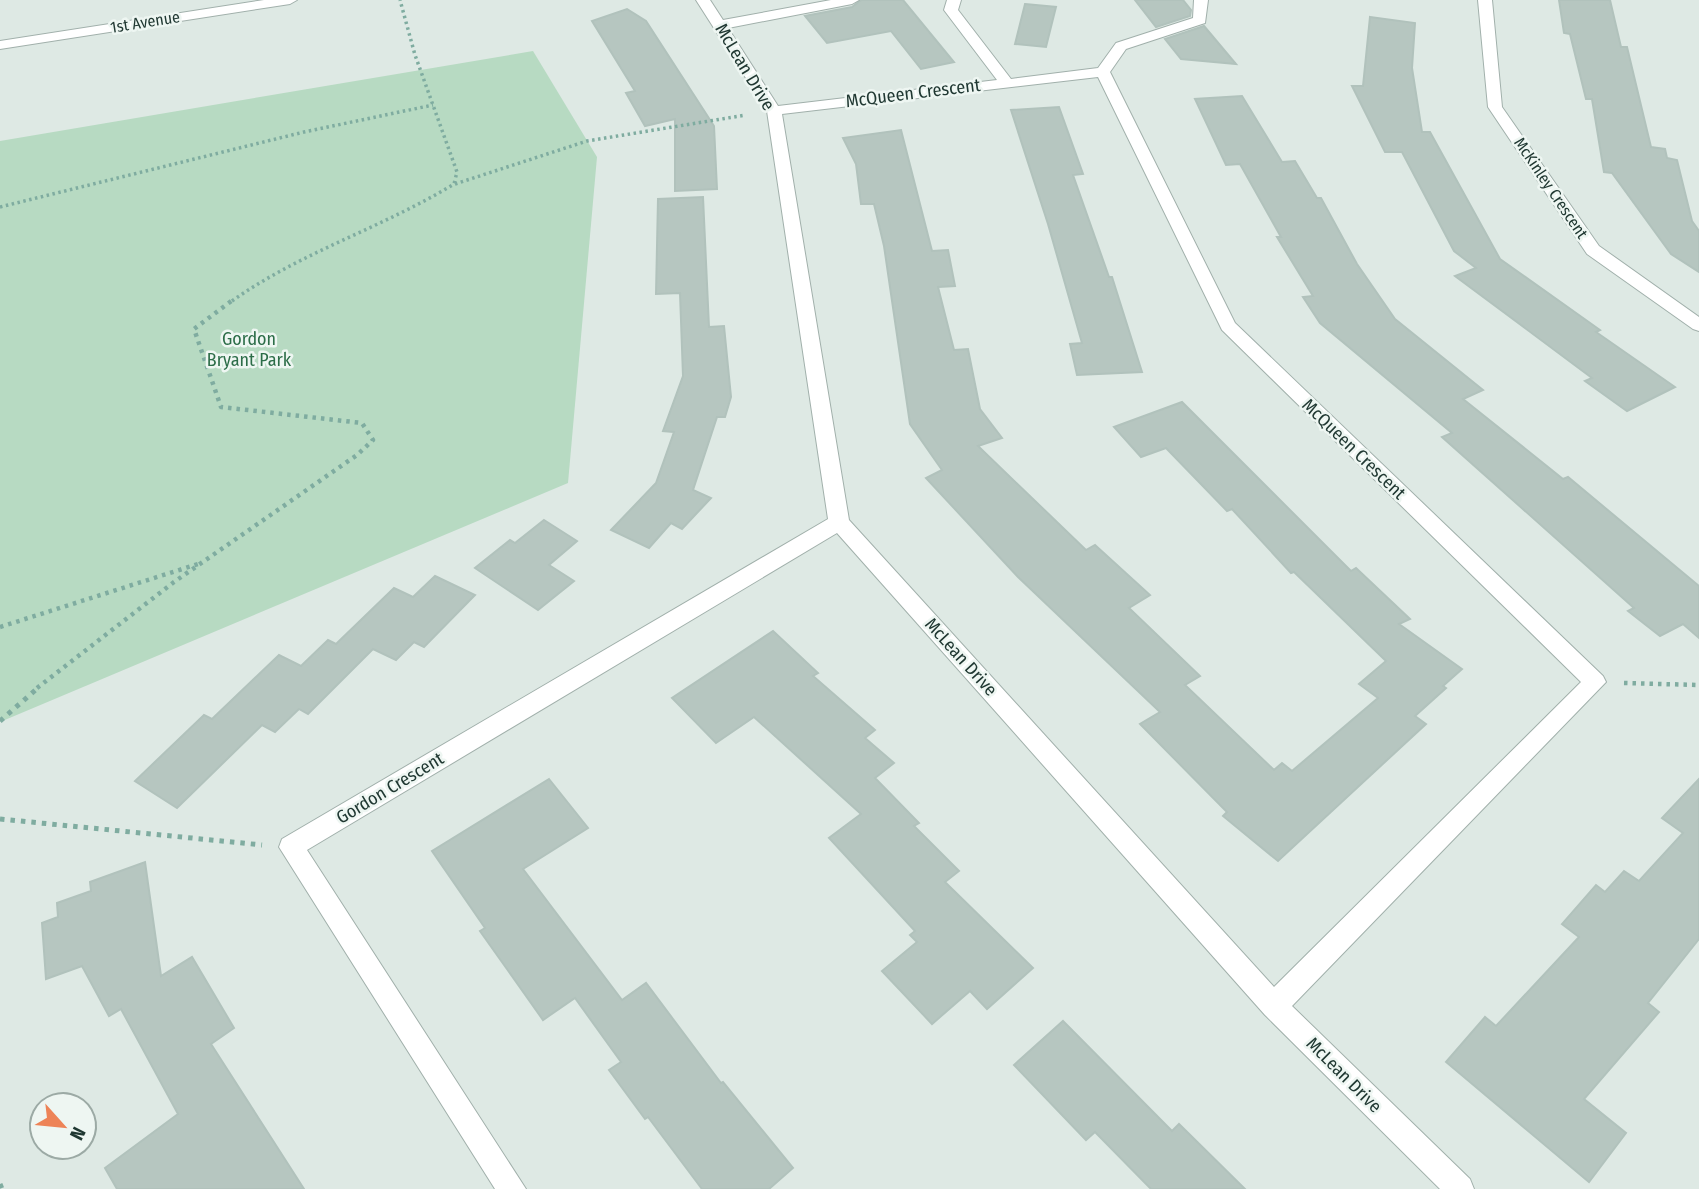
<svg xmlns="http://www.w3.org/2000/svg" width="1699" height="1189" font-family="'Fira Sans Condensed',sans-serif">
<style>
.green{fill:#b7dac2}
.building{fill:#b6c6c0;stroke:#b1c2bc;stroke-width:2}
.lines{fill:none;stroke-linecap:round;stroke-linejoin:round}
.minor-casing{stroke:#a1b0ab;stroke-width:2}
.tertiary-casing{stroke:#a1b0ab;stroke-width:2}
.path-far2{stroke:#7faca0;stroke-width:3.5;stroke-dasharray:2.5 3.5;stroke-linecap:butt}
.path-far1{stroke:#7faca0;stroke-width:4.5;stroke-dasharray:3.5 5;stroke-linecap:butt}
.path{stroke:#7faca0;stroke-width:5;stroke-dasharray:4.5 6;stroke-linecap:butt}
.minor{fill:#fff;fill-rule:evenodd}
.tertiary{fill:#fff;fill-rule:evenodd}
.labels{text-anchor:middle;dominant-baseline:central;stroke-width:5;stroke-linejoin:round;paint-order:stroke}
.far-street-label{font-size:16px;fill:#203832;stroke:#eef6f2}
.street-label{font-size:18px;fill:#203832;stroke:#eef6f2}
.park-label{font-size:18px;fill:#2c6d48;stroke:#eef6f2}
</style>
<rect width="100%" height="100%" fill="#dee9e4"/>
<polygon class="green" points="533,51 597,157 568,483 0,722 0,141"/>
<g class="building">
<polygon points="861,0 903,0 954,62 921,69 891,31 827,43 805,16 852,7"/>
<polygon points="1135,0 1183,0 1191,10 1190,16 1156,27"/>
<polygon points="1559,0 1610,0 1621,47 1627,47 1651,147 1665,149 1667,158 1677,160 1692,221 1699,231 1699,272 1671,254 1612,173 1604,172 1592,99 1586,99 1570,34 1564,33"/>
<polygon points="1025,4 1056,7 1046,47 1015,44"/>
<polygon points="627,9 646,21 714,126 717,189 675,191 675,119 645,126 626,93 635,91 592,21"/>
<polygon points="1370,17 1415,23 1412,68 1422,132 1430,132 1500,259 1600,330 1596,332 1675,387 1627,411 1585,381 1592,378 1455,276 1476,268 1454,251 1402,152 1385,152 1352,86 1363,86"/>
<polygon points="1204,26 1236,64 1181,59 1165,39"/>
<polygon points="1242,96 1282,162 1295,161 1317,198 1321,198 1357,264 1395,319 1483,390 1463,399 1563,479 1568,477 1699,586 1699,638 1683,624 1660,636 1628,611 1634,608 1442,437 1452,433 1320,323 1303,297 1313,296 1277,237 1281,237 1240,164 1226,165 1195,99"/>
<polygon points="1059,107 1083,174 1073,175 1109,277 1112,277 1142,372 1077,375 1070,344 1082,343 1048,224 1011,110"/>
<polygon points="901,130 932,251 948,250 955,286 938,287 954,350 968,349 980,409 1002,438 978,446 1086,550 1095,545 1150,595 1129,608 1200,676 1185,685 1274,770 1282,763 1292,771 1378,698 1359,684 1386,661 1294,572 1291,573 1232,509 1227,511 1166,448 1141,457 1114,427 1182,402 1351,571 1356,568 1410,619 1399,624 1462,669 1443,686 1446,688 1415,716 1426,724 1278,861 1223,816 1227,812 1140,724 1160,712 1018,577 926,478 942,470 910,424 884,246 874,204 861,204 856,164 843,138"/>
<polygon points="703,197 709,327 724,326 731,397 725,417 717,417 693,490 711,498 682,529 671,523 649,548 611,530 656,483 674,432 663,431 683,376 680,293 656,294 658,199"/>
<polygon points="544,520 577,541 549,565 574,581 538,610 475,568 510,540 515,543"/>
<polygon points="435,576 475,595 424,647 414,642 396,660 373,649 308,714 299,709 275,732 262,725 177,808 135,781 204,715 212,719 279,655 301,666 328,640 336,644 394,588 413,597"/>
<polygon points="773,631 818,673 813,676 875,730 865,738 894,763 875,778 919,823 914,826 959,871 945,882 1033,968 987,1009 970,991 932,1024 882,971 917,942 910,935 915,931 829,838 861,814 754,717 716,743 672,698"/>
<polygon points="549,779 588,828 523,869 622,1000 646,983 721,1083 723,1082 793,1168 769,1189 702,1189 648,1117 645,1119 609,1070 621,1062 575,998 543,1020 480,931 485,928 432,851"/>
<polygon points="1699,779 1699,939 1648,1003 1659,1012 1584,1099 1626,1133 1589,1182 1446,1062 1485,1017 1496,1026 1579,937 1562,924 1596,885 1605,892 1624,871 1639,881 1683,833 1662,818"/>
<polygon points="145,862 161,976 192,957 234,1028 211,1044 304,1189 117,1189 105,1168 178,1114 121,1009 109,1016 82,966 46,979 42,923 58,917 57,903 91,891 90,882"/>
<polygon points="1063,1021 1172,1131 1179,1124 1245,1189 1151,1189 1095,1132 1086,1140 1014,1065"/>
</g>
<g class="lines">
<g class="minor-casing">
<g id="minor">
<path d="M696 0H710L723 20 831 0H859L852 4 728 28 778 106 997 80 944 10 947 0H961L958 10 1011 79 1098 68 1116 43 1193 18 1194 0H1208L1205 23 1126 49 1110 72 1235 323 1603 676 1606 682 1292 1006 1470 1179 1474 1189H1440L1265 1015 837 533 307 850 526 1189H495L279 847 282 839 828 519 767 111ZM1098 77 1222 330 1581 682 1274 987 849 520 782 114Z"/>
<polygon points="1478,0 1492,0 1502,107 1599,246 1699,317 1699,331 1693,329 1587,254 1488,107"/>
</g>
</g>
<g class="tertiary-casing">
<polygon id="tertiary" points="264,0 297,0 290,4 0,49 0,41"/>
</g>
<g class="path-far2">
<polyline points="455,184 587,141 746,115"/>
<polyline points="0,207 304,132 433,105"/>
<path d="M232 301C301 252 382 228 454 184L457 172 415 55 400 0"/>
</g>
<g class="path-far1">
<polyline points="0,627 198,564"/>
<polyline points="1624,683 1699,685"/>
<polyline points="37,688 174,582 357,455 373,440 362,423 221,407 194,329 234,299"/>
</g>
<g class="path">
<polyline points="0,721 39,687"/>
<polyline points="0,819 262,845"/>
<polyline points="0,1184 2,1189"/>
</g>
<use href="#minor" class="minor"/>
<use href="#tertiary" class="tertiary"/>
</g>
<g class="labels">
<g class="far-street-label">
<text transform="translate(145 22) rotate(-9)">1st Avenue</text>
<text transform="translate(1551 188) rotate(56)">McKinley Crescent</text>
</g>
<g class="street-label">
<text transform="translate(745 67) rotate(59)">McLean Drive</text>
<text transform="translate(913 93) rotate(-7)">McQueen Crescent</text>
<text transform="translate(1354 449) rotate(44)">McQueen Crescent</text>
<text transform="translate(961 657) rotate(48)">McLean Drive</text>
<text transform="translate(390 788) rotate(-31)">Gordon Crescent</text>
<text transform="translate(1344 1075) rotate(45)">McLean Drive</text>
</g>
<g class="park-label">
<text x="249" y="339">Gordon<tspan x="249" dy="21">Bryant Park</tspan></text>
</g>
</g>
<g transform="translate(63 1126) rotate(117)"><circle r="33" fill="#eef6f2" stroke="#9caaa5" stroke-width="2"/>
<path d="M0-5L12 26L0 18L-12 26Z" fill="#ed8357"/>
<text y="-10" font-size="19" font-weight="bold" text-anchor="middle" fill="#203832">N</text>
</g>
</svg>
